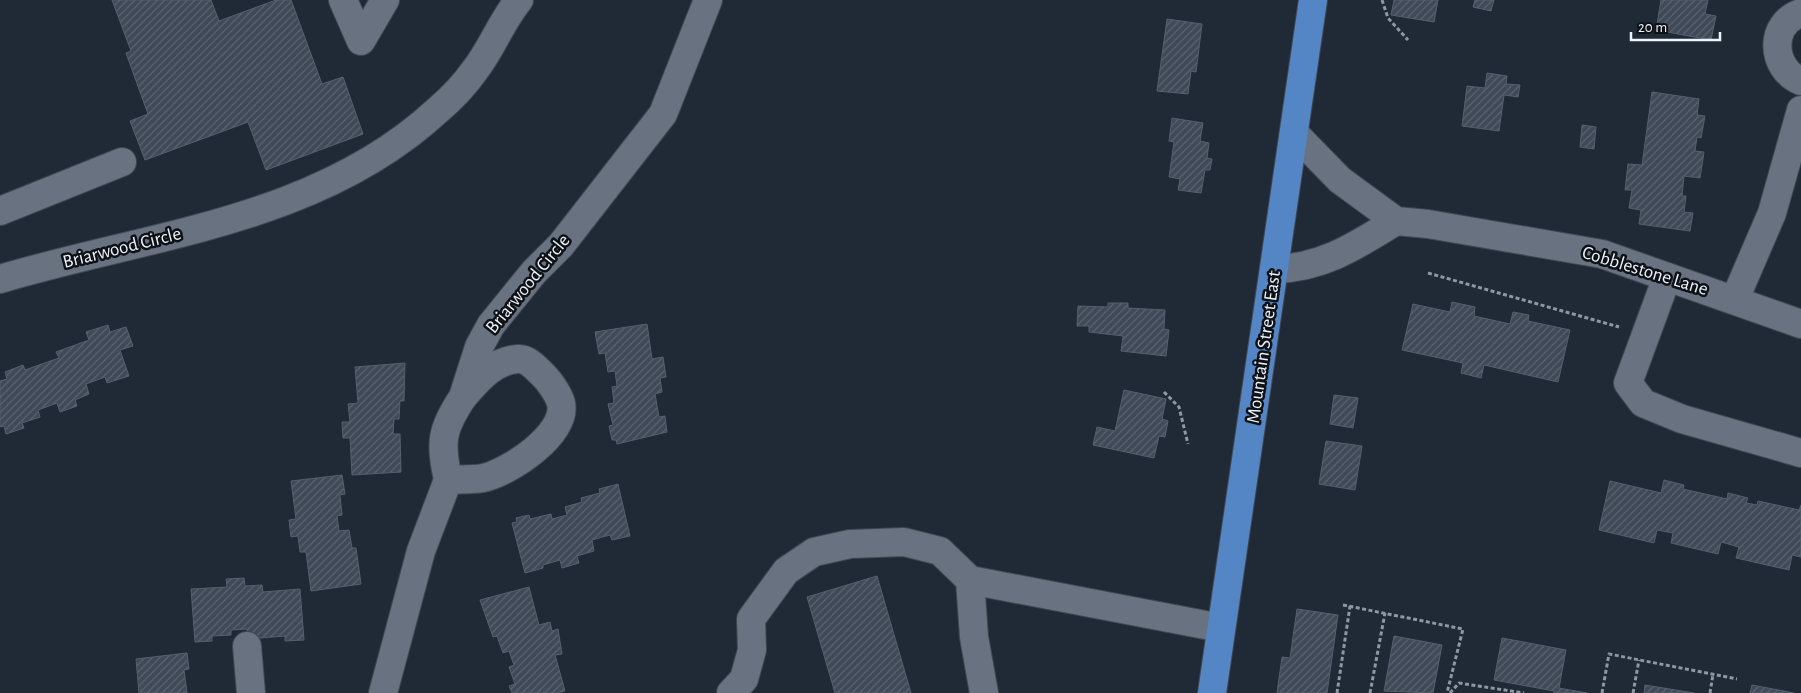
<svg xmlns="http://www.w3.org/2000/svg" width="1801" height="693" font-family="'Alegreya Sans',sans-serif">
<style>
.building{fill:url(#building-hatch);stroke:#55606e}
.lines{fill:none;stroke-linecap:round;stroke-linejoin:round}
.minor-casing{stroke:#404852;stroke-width:30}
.major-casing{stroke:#404852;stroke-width:30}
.path{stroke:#8f97a0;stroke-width:3;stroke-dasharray:4 2.5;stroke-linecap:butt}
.minor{stroke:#687281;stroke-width:28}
.major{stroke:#5485c4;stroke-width:28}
.labels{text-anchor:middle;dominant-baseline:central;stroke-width:5;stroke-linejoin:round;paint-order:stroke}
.street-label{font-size:19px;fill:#ecf2fa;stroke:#0e1217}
</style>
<defs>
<pattern id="building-hatch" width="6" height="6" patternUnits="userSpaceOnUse" patternTransform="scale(1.25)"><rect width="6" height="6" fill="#3f4957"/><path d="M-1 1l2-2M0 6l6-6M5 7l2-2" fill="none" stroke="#5b6470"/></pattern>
</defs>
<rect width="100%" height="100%" fill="#202a36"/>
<g class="building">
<polygon points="112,0 211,0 219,21 276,0 291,0 322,84 343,77 363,134 266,170 248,122 145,160 130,121 148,114 126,53 131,51"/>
<polygon points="1394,0 1438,0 1434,22 1391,15"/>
<polygon points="1475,0 1494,0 1491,11 1473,7"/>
<polygon points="1661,0 1708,0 1705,14 1716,16 1711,40 1656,30"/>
<polygon points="1167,19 1202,24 1196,72 1191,71 1188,94 1157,91"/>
<polygon points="1487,73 1507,76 1506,84 1520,85 1518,97 1504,95 1499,131 1462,126 1467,86 1485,88"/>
<polygon points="1652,92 1699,99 1697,115 1705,116 1701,138 1697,137 1695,151 1704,152 1700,178 1684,176 1682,196 1686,196 1684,212 1693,213 1690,231 1639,224 1641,210 1629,208 1632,190 1625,190 1628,164 1642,165"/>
<polygon points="1172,118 1203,123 1200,141 1209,143 1207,158 1212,159 1210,170 1205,170 1201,193 1178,190 1180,179 1169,177 1174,142 1169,141"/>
<polygon points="1582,125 1596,127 1594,149 1580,147"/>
<polygon points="1452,302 1475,307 1474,316 1510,324 1513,312 1529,315 1528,321 1570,330 1558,382 1484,365 1481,378 1461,373 1463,363 1402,350 1413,304 1450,312"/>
<polygon points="1108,303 1128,303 1128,308 1165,310 1164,329 1169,330 1166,356 1121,351 1123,336 1089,332 1089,326 1077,326 1078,306 1108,307"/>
<polygon points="647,324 652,359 663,357 666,377 660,378 662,392 655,394 659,417 665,416 667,432 617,444 616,440 612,440 609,426 613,425 608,404 614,403 612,387 617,386 615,371 608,372 605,353 599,354 595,332"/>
<polygon points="108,325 110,332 126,327 133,346 120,350 129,376 107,383 105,377 86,384 89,394 75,400 77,406 60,412 57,403 38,410 40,417 22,423 24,428 6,434 4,426 0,427 0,381 7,379 5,372 23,365 25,370 59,358 56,352 89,340 86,332"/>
<polygon points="405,363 404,401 400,401 399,419 394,419 393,434 400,434 401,472 352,475 350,438 343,438 342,422 350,422 348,404 358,403 355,367"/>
<polygon points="1124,390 1166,399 1162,419 1168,421 1165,437 1159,436 1154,458 1093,445 1097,427 1115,431"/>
<polygon points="1334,395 1358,398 1353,428 1330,424"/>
<polygon points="1326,441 1362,446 1355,490 1319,484"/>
<polygon points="342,475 345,494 340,495 342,515 337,516 339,531 349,530 352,548 356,548 361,584 311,591 306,552 300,552 298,536 291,537 289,520 296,519 291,481"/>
<polygon points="1664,480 1684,485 1683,489 1727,499 1728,493 1748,498 1746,503 1757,505 1758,501 1799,510 1801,505 1801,557 1792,555 1789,570 1736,558 1739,547 1721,542 1718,554 1671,543 1673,533 1657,530 1654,543 1599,530 1610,481 1661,493"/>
<polygon points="618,484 630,536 612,540 610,535 592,540 594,551 577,556 579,563 562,568 560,560 543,565 543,568 525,573 512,523 517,522 516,518 529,515 530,519 551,514 552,519 567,515 565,507 582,502 581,498 600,493 599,489"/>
<polygon points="877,576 911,693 835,693 807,597"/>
<polygon points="244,578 245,586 262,585 263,592 300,589 304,640 285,641 285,636 248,639 247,629 231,630 231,635 212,636 212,641 195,642 191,589 227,587 226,579"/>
<polygon points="529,587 539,625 550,622 552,631 558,629 562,654 555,655 565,691 558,693 512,693 509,686 515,684 509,667 514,665 509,651 503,653 497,636 493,637 480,600"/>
<polygon points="1297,609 1338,615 1327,693 1277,693 1282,657 1290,658"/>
<polygon points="1394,636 1442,645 1433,693 1384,691"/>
<polygon points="1502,638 1566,650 1559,688 1587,693 1554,693 1554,691 1494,680"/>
<polygon points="187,653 189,669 184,670 187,693 139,693 136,659"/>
<polygon points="1645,685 1694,693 1644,693"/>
<polygon points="1752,685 1794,693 1750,693"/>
</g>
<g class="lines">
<g class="minor-casing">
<g id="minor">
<polyline points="343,0 361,41 385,0"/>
<path d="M1801 13C1768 24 1771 69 1801 81"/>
<polyline points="1294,133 1340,180 1396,221 1428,224 1602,254 1801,324"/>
<polyline points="0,211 122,162"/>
<path d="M1275 269C1323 268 1357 245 1396 221"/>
<polyline points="1667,277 1628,383 1643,403 1682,419 1801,453"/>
<path d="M0 279C151 234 319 221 439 109 452 98 465 84 475 70 492 48 501 22 519 0"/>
<polyline points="1735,299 1772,213 1801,110"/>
<path d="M448 480C440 442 441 430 463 397"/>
<polyline points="970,580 974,637 984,693"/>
<polyline points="247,646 251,693"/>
<path d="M383 693 421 551 448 480C459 479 472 480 483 478 508 473 568 434 561 403 558 393 548 379 540 372 534 366 526 358 518 359 494 360 477 381 463 397L479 347 491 325 534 272 561 245 663 114 708 0"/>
<polyline points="731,693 744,679 752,650 751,619 786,571 814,552 850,544 904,542 940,551 970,580 1221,628"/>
</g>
</g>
<g class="major-casing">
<polyline id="major" points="1212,693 1313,0"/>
</g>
<g class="path">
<polyline points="1382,0 1388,18 1408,40"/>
<polyline points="1428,273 1619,327"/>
<polyline points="1164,392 1179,407 1188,444"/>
<polyline points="1343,605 1463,629 1447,693"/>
<polyline points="1337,693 1350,606"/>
<polyline points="1370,693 1385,613"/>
<polyline points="1450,693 1459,683 1524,693"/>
<polyline points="1602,693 1609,654 1737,679"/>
<polyline points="1633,693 1639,660"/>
<polyline points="1710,693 1713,674"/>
</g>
<use href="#minor" class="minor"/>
<use href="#major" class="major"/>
</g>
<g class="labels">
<g class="street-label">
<text transform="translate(122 248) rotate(-14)">Briarwood Circle</text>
<text transform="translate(1645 271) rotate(17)">Cobblestone Lane</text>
<text transform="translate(528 284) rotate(-51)">Briarwood Circle</text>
<text transform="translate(1264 347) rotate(-82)">Mountain Street East</text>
</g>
</g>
<path d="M1631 32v8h89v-8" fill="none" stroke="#ecf2fa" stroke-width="2.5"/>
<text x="1638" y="32" font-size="15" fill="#ecf2fa" stroke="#0e1217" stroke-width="4" paint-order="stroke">20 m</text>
</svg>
